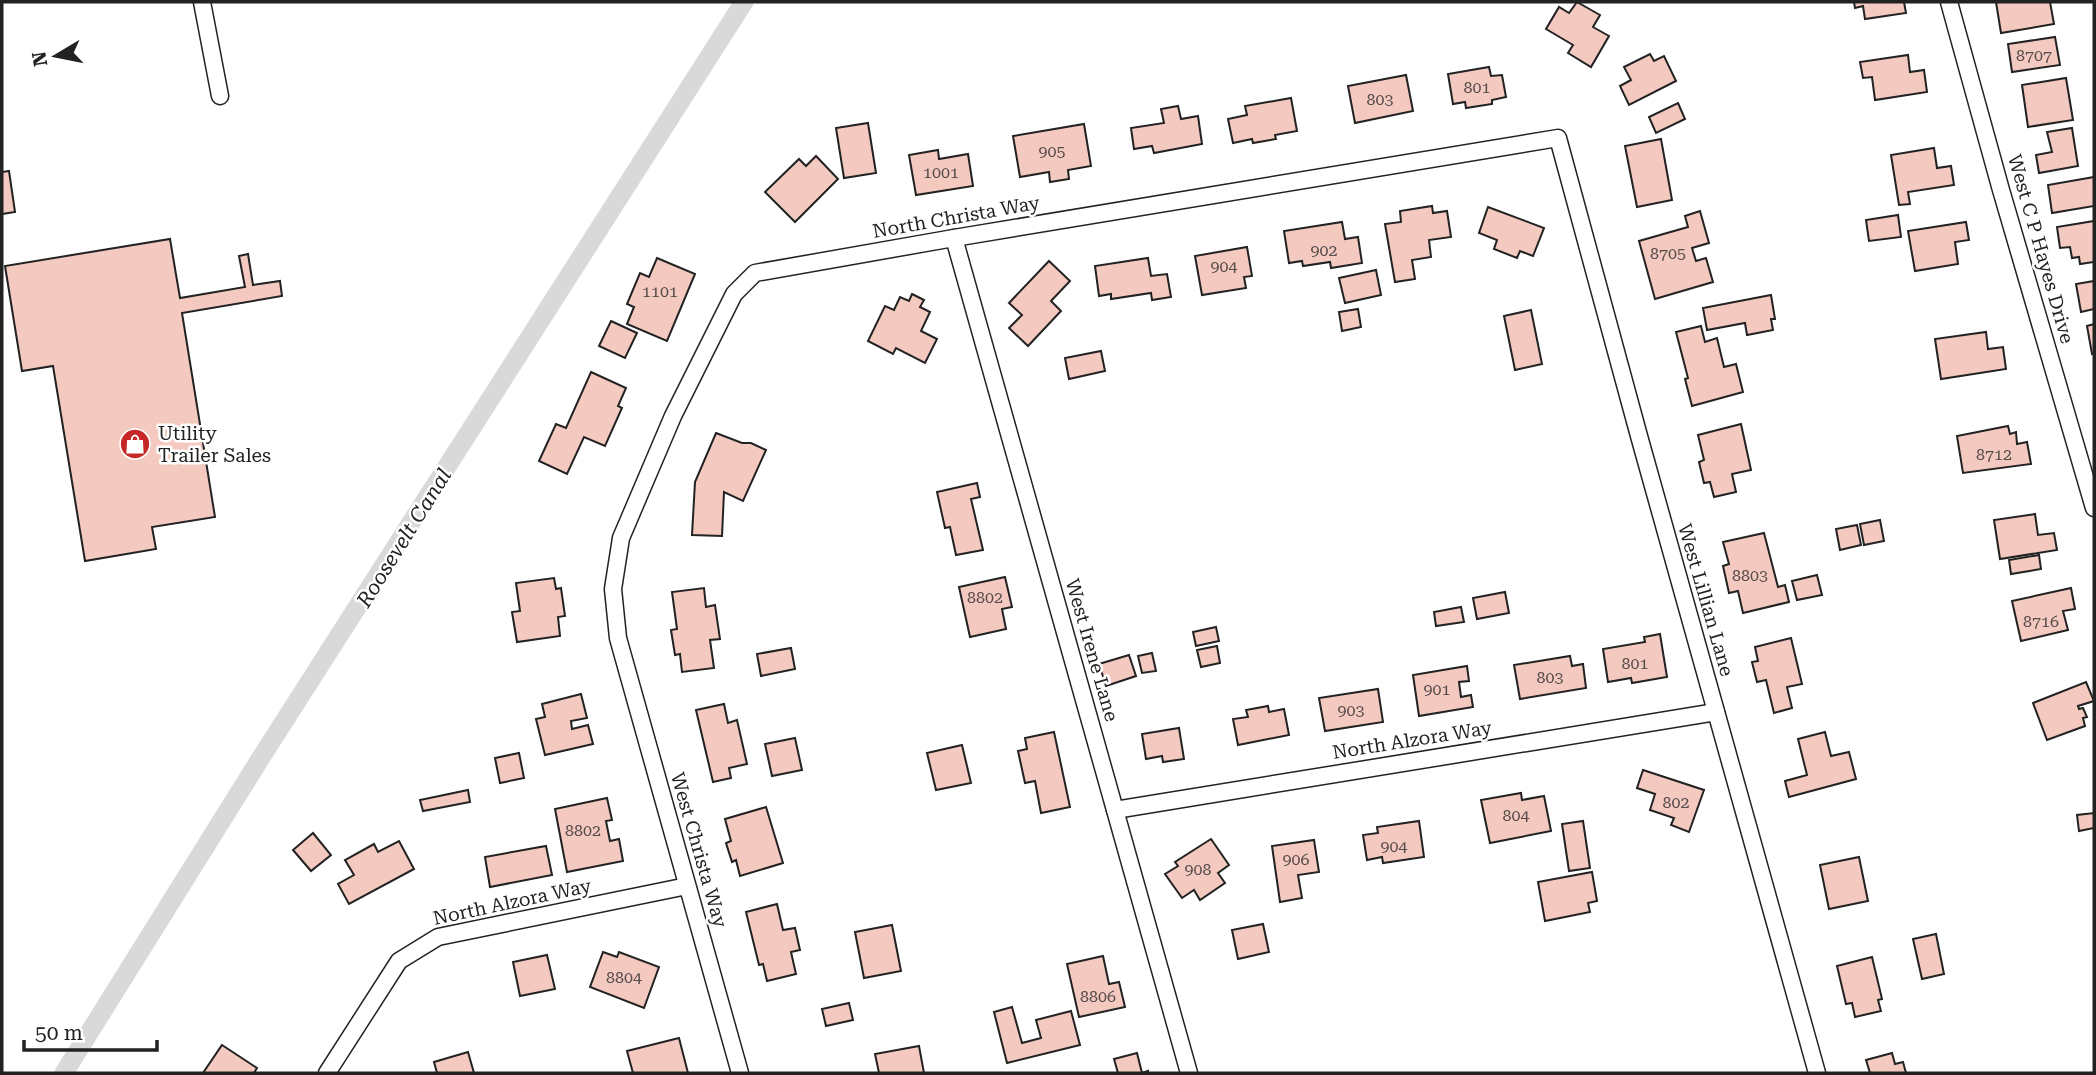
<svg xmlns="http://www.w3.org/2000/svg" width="2096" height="1075" font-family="'Roboto Serif',serif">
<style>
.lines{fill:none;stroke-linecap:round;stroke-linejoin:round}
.canal{stroke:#d9d9d9;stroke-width:19}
.building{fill:#f3c9c0;stroke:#222;stroke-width:2}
.street-casing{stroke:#222;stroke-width:19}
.street{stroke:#fff;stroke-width:16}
.labels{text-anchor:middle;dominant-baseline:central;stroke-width:5;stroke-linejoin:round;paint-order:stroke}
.number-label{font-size:16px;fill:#564c4a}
.street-label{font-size:19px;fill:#222;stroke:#fff}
.poi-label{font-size:19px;fill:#222;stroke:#fff;text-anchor:start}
.water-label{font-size:21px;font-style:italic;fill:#222;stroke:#fff}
</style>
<rect width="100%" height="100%" fill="#fff"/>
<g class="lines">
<polyline class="canal" points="64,1073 262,756 744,2"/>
</g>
<g class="building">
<polygon points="1577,2 1600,15 1593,27 1609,36 1591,67 1568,53 1573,45 1546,29 1559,7 1569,13"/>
<polygon points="1854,2 1904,2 1906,13 1865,19 1863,6 1855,8"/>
<polygon points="1996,2 2050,2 2054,24 2001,33"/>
<polygon points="2055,37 2060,65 2012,72 2008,44"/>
<polygon points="1650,54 1654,61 1664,56 1676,81 1629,105 1620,86 1631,80 1624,67"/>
<polygon points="1908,55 1910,72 1924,70 1927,92 1875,100 1872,77 1863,78 1860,62"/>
<polygon points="1489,67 1491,76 1502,75 1506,97 1492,100 1492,104 1466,108 1465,102 1453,104 1448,74"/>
<polygon points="1406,75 1413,111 1355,123 1348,86"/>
<polygon points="2066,78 2073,120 2028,127 2022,85"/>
<polygon points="1291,98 1297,131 1275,135 1276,139 1253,143 1252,139 1233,143 1228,119 1247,115 1245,106"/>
<polygon points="1678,103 1685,119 1656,133 1649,117"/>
<polygon points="1178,106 1181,119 1198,116 1202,144 1154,153 1152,146 1134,149 1131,128 1164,123 1161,109"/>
<polygon points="868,123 876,173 844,178 836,128"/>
<polygon points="1084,124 1091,166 1068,170 1069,179 1050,182 1049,172 1020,177 1013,136"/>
<polygon points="2072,128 2078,166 2039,173 2036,155 2052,152 2047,132"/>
<polygon points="1661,139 1672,200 1637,207 1625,146"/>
<polygon points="1934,148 1937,168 1951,166 1954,185 1908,192 1910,204 1899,205 1891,155"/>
<polygon points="938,150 939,159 968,154 973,186 916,195 909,155"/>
<polygon points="816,156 838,179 795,222 765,192 799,159 806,166"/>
<polygon points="9,171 15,212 2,214 2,172"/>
<polygon points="2094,177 2094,206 2052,213 2048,185"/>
<polygon points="1432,206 1433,213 1447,211 1451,237 1429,240 1431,257 1412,260 1415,279 1395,282 1385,224 1401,222 1400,211"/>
<polygon points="1488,207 1544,228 1533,256 1520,251 1517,258 1494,249 1497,240 1479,233"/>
<polygon points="1700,211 1709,243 1692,248 1696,261 1706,258 1713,282 1655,299 1639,241 1688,227 1685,216"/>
<polygon points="1898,215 1901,237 1869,241 1866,220"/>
<polygon points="2094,221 2094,262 2080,264 2079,257 2072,258 2070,247 2060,248 2057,227"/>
<polygon points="1342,222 1345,239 1358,237 1362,263 1331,268 1330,262 1303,266 1302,261 1289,263 1284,231"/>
<polygon points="1966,222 1969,240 1955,242 1958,264 1915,271 1908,231"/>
<polygon points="170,239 180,298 245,287 239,256 248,254 253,285 280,281 282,296 182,313 215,517 152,527 156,549 85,561 53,366 22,371 5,266"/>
<polygon points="1247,247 1252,276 1244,277 1246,288 1202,295 1195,256"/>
<polygon points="657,258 695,274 667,341 627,324 634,307 627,304 640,273 649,277"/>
<polygon points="1148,258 1151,276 1167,274 1171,297 1152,300 1151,293 1111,299 1111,294 1099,296 1095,266"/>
<polygon points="1049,261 1070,281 1051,301 1061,311 1028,346 1009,328 1022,315 1009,303"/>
<polygon points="1376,270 1381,295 1345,303 1339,278"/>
<polygon points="2094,281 2094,309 2081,312 2076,284"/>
<polygon points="912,294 924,300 920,307 930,312 921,331 937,339 925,363 896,348 893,354 868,341 885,306 894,310 900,297 909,301"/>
<polygon points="1771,295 1775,319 1771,319 1773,330 1747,335 1745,323 1707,330 1703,308"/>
<polygon points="1358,309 1361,327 1342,331 1339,312"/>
<polygon points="1531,310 1542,364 1515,370 1504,316"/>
<polygon points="611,321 637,333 625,358 599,346"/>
<polygon points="2094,324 2094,353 2092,354 2087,326"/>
<polygon points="1701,326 1705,342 1717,338 1724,367 1736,364 1743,392 1692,406 1685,379 1688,378 1676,332"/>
<polygon points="1986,332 1988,349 2003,347 2006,369 1941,379 1935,339"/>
<polygon points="1101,351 1105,371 1069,379 1065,358"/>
<polygon points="591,372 626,388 618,406 622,408 605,446 584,437 567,474 539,461 556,424 566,428"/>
<polygon points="1741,424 1751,470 1732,474 1736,492 1714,497 1710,482 1704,483 1699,462 1704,460 1698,435"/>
<polygon points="2008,426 2010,434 2016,432 2017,444 2027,442 2031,464 1963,473 1957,436"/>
<polygon points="716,433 742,443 751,443 766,450 743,501 724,492 722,536 692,535 695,482"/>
<polygon points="977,483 980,497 971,499 983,550 956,555 950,527 945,528 937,492"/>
<polygon points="2035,514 2038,535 2054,533 2057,550 2000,559 1994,520"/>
<polygon points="1880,520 1884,541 1864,545 1860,524"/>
<polygon points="1857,525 1861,545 1840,550 1836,529"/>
<polygon points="1764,533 1778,587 1785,585 1789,602 1743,613 1738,591 1729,593 1723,566 1729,564 1723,542"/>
<polygon points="2039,555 2041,569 2011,574 2009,560"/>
<polygon points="1817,575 1822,595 1797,600 1792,581"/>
<polygon points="1005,577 1012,607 1002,609 1006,629 970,637 959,587"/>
<polygon points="554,578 556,589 561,588 565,616 558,617 560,636 517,642 512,612 520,611 516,583"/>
<polygon points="704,588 706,607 715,605 720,639 710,640 714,668 682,672 680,654 675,655 671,630 677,629 672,592"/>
<polygon points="2071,588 2075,609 2063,611 2068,630 2021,641 2012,601"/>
<polygon points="1505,592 1509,613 1477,619 1473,598"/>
<polygon points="1461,607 1464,622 1436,626 1434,612"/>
<polygon points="1216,627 1219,641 1196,646 1193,632"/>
<polygon points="1660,634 1667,677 1632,683 1631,678 1608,682 1603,649 1645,642 1644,637"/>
<polygon points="1791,638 1802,684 1787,687 1792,708 1774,713 1766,680 1757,682 1752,662 1758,661 1755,647"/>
<polygon points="1217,646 1220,663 1201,667 1197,650"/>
<polygon points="791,648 795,669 761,676 757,654"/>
<polygon points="1152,653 1156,671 1142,673 1138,656"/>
<polygon points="1129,655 1136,676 1106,686 1099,664"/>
<polygon points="1570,656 1572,666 1583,664 1586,688 1520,699 1514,665"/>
<polygon points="1467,666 1469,681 1459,682 1461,697 1471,695 1473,707 1419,716 1413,675"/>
<polygon points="2086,682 2094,701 2078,706 2079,709 2083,708 2087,717 2083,718 2085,726 2047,740 2033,703"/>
<polygon points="1378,689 1383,722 1325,731 1319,698"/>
<polygon points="581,694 587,718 571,721 572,729 588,725 593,744 545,755 536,719 545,717 542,704"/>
<polygon points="724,704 728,723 737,720 747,764 729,768 731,778 713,782 696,710"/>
<polygon points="1268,706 1269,712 1284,709 1289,735 1238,745 1233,719 1248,717 1246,710"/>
<polygon points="1179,728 1184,759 1163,762 1162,756 1146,759 1142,734"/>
<polygon points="1054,732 1070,807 1041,813 1035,781 1025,783 1018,751 1027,749 1025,738"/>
<polygon points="1825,732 1831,756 1849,752 1856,779 1789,797 1785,781 1807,775 1798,739"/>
<polygon points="795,738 802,770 772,776 765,744"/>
<polygon points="962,745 971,783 936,790 927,753"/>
<polygon points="519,753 524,778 500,783 495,758"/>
<polygon points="1643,770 1704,790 1689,832 1671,825 1674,818 1650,810 1655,794 1637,788"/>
<polygon points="468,790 470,802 423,811 420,800"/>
<polygon points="1521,793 1522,800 1544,796 1551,831 1490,843 1481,800"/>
<polygon points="607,798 612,820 606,821 610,841 619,839 623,861 567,872 555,809"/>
<polygon points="766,807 783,863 740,876 736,860 732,862 726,843 731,841 725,819"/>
<polygon points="2094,813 2094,828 2079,831 2077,815"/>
<polygon points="1419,821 1424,857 1383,863 1382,857 1367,860 1363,835 1378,833 1377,827"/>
<polygon points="1583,821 1590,868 1569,871 1562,824"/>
<polygon points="313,833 331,855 311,871 293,850"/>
<polygon points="1211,839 1229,865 1218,873 1225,883 1200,900 1194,890 1182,898 1165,874 1178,866 1175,862"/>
<polygon points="1314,840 1319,872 1298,875 1302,898 1280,902 1272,846"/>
<polygon points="399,841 414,869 349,904 338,884 354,875 345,860 374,844 378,852"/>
<polygon points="546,846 552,875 490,887 485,857"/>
<polygon points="1859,857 1868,901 1829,909 1820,865"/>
<polygon points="1592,872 1597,901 1588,903 1590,912 1545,921 1538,882"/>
<polygon points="777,904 783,930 795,928 800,950 791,952 796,974 767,981 763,964 759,965 746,912"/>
<polygon points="1263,924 1269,952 1238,959 1232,930"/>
<polygon points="892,925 901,971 864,978 855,932"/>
<polygon points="1936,934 1944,974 1922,979 1913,939"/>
<polygon points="603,952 617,957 619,952 659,967 644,1008 590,987"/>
<polygon points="547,955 555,989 520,996 513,962"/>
<polygon points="1103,956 1109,984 1119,982 1125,1007 1079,1017 1067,964"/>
<polygon points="1872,957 1882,999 1878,1000 1881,1011 1855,1017 1852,1003 1846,1004 1837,966"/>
<polygon points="849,1003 853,1020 826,1026 822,1009"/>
<polygon points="1012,1007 1022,1043 1041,1038 1036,1020 1071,1011 1080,1045 1007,1063 994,1012"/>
<polygon points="679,1038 688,1073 633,1073 627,1051"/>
<polygon points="222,1045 257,1068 254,1073 203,1073"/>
<polygon points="919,1046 924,1073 879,1073 875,1054"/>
<polygon points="468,1052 474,1073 437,1073 434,1062"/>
<polygon points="1137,1053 1142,1073 1148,1071 1148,1073 1118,1073 1114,1059"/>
<polygon points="1892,1053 1895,1064 1903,1062 1906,1073 1870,1073 1866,1060"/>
</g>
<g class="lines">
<g class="street-casing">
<g id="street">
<polyline points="202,2 220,96"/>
<polyline points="1949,2 2001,190 2094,508"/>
<polyline points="954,238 1189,1073"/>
<polyline points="1115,810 1716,712"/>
<polyline points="327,1073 399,961 438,937 687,886"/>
<polyline points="740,1073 618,638 613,589 621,538 673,416 734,294 755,273 954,238 1558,138 1639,436 1817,1073"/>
</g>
</g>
<use href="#street" class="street"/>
</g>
<defs>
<g id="shop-disc" transform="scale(1.575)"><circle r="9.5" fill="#c62828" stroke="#fff"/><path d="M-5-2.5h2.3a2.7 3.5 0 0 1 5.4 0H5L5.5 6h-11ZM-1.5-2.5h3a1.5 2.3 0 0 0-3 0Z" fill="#fff"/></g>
</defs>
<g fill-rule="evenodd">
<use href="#shop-disc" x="135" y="444"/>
</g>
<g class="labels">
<g class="number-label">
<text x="2034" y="55">8707</text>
<text x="1477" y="87">801</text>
<text x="1380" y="99">803</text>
<text x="1052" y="151">905</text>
<text x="941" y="172">1001</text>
<text x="1324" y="250">902</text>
<text x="1668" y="253">8705</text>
<text x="1224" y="266">904</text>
<text x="660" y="291">1101</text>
<text x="1994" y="454">8712</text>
<text x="1750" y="575">8803</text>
<text x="985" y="597">8802</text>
<text x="2041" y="621">8716</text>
<text x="1635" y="663">801</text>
<text x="1550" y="677">803</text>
<text x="1437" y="689">901</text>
<text x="1351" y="710">903</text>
<text x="1676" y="802">802</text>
<text x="1516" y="815">804</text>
<text x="583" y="830">8802</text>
<text x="1394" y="846">904</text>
<text x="1296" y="859">906</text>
<text x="1198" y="869">908</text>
<text x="624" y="977">8804</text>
<text x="1098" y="996">8806</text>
</g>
<g class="street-label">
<text transform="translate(956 217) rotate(-10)">North Christa Way</text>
<text transform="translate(2041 249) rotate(74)">West C P Hayes Drive</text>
<text transform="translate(1706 600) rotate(74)">West Lillian Lane</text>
<text transform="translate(1092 650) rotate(74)">West Irene Lane</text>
<text transform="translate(1412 740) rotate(-9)">North Alzora Way</text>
<text transform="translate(699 850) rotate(74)">West Christa Way</text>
<text transform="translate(512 902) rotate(-12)">North Alzora Way</text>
</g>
<g class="poi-label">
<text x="158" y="433">Utility<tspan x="158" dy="22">Trailer Sales</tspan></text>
</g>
<g class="water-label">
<text transform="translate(404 538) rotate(-58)">Roosevelt Canal</text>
</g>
</g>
<rect width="2096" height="1075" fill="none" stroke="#222222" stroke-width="7"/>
<g transform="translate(56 56) rotate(260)" stroke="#ffffff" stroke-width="5" paint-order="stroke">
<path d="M0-5L12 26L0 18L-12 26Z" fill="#222222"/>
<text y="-10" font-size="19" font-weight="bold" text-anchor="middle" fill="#222222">N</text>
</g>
<path d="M24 1040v10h133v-10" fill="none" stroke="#222222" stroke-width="3.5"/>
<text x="35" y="1040" font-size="21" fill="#222222" stroke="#ffffff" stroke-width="5" paint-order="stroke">50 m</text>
</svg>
